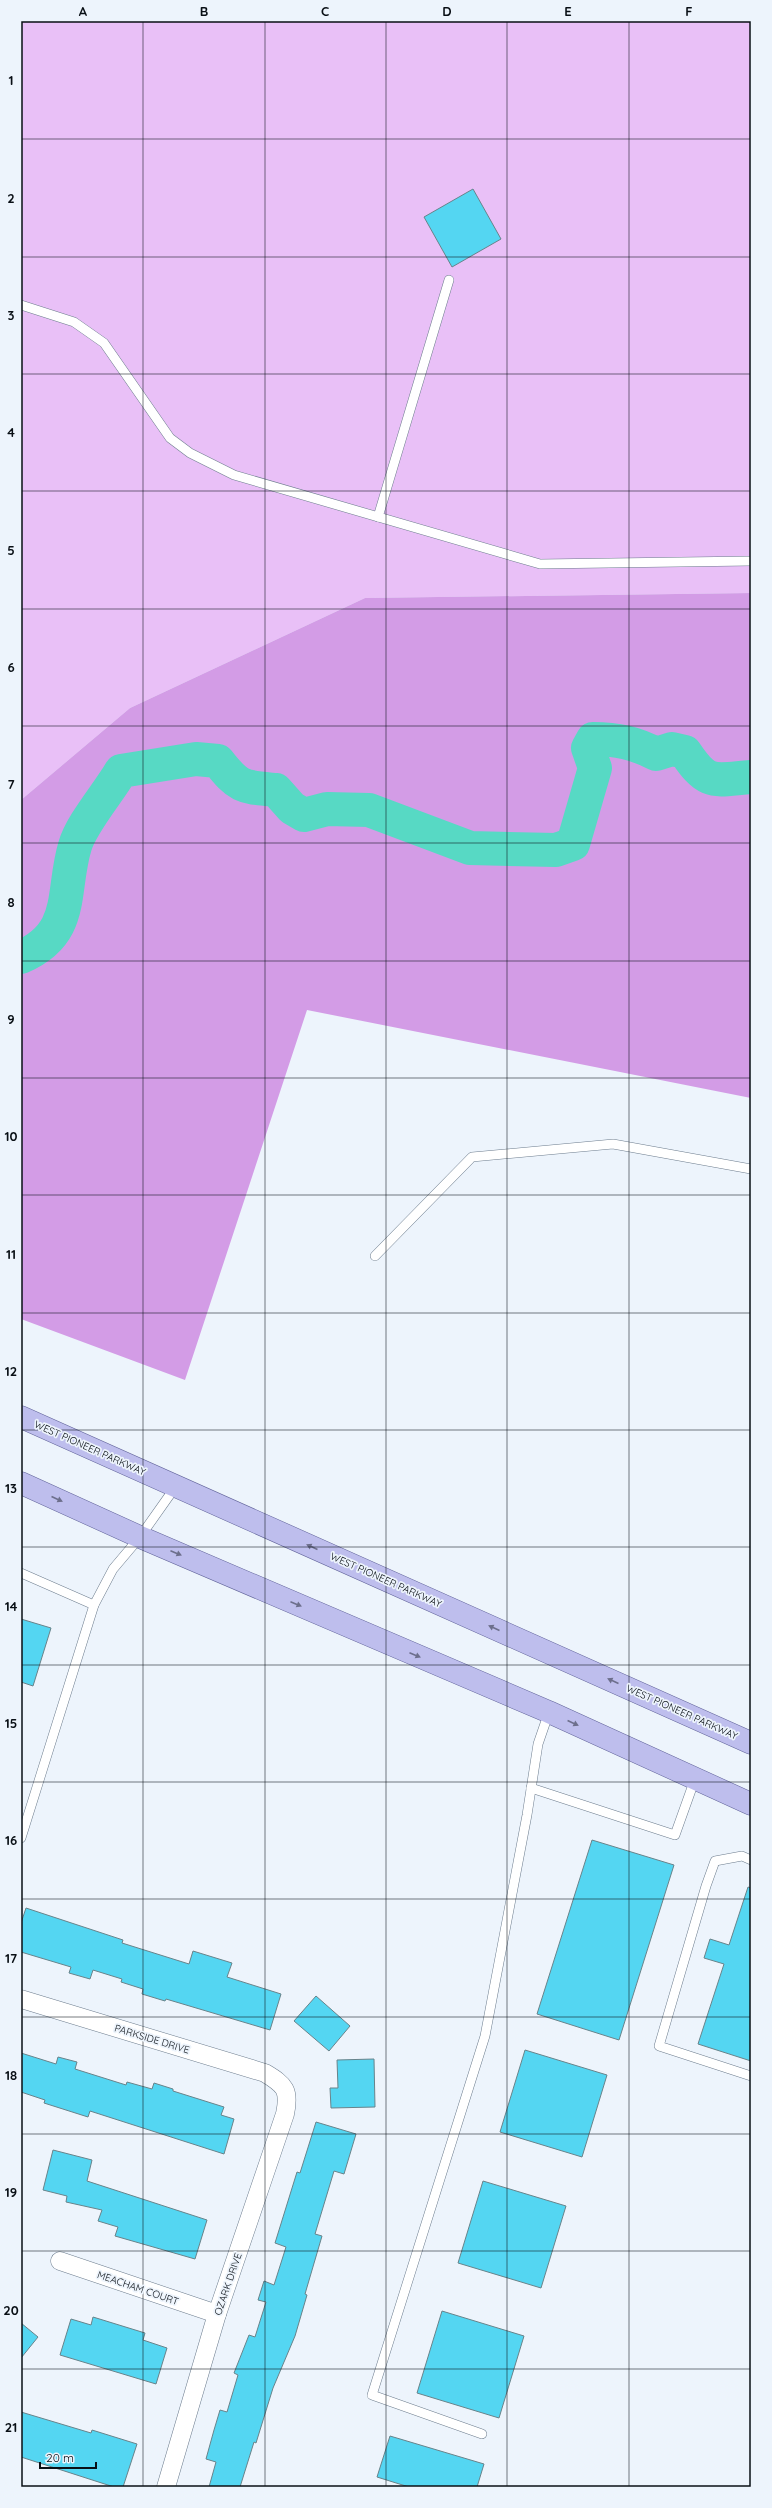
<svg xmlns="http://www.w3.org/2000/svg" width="772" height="2508" font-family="Quicksand,sans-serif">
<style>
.green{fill:#e9c0f7}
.forest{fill:#d39ce6}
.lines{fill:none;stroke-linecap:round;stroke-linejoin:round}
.river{stroke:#57d9c4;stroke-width:34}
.building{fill:#54d6f2;stroke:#68838a}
.lane-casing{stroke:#6d7d8e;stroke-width:10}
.street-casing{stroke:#6d7d8e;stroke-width:19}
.primary-casing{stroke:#62649a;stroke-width:23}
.lane{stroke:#fff;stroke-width:9}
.street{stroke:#fff;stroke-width:18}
.primary{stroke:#bebeed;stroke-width:22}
.oneway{fill:#6d6f8c}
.grid{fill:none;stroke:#090f15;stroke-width:1;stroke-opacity:0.55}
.labels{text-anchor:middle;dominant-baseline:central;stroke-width:3.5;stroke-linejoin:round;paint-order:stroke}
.street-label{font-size:10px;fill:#090f15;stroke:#edf4fc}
.neatline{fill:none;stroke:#090f15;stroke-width:1.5}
.grid-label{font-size:13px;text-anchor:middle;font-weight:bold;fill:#090f15}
</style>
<rect width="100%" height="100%" fill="#edf4fc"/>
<polygon class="green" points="21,21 751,21 751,593 365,598 130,708 21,800"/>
<polygon class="forest" points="751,593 751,1098 307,1010 185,1380 21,1319 21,800 130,708 365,598"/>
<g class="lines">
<path class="river" d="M21 957C76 933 61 892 75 846 81 824 109 792 121 771L196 759 218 761C239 788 243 787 276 790L292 808 304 815 327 809 369 810 470 848 556 850 573 844 595 768 588 748 593 739C617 739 635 743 656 754L672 749 685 752C708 786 713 780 751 777"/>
</g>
<g class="building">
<polygon points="473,189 501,239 452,267 424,217"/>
<polygon points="21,1619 51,1628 33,1686 21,1682"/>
<polygon points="592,1840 674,1865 619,2040 537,2014"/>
<polygon points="748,1887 751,1888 751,2061 698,2044 724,1964 704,1958 710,1939 729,1945"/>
<polygon points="26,1908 123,1940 122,1943 189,1964 193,1951 232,1963 227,1977 281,1994 270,2030 166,1999 165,2001 142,1994 143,1989 121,1982 122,1979 93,1970 90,1979 69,1973 71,1967 21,1952 21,1923"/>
<polygon points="316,1996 350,2026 329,2051 294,2021"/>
<polygon points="525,2050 607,2075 582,2157 500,2132"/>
<polygon points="21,2053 56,2064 58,2057 77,2062 75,2069 126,2085 127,2082 152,2089 154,2083 173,2089 173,2091 224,2107 221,2115 234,2119 224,2154 90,2111 88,2117 44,2103 45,2100 21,2092"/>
<polygon points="374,2059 375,2107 331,2108 330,2088 338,2088 337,2060"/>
<polygon points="316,2122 356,2134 344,2174 334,2171 315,2234 322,2236 305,2294 307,2295 295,2336 273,2388 256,2443 254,2442 240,2487 209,2487 216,2462 206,2459 214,2430 220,2410 227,2412 238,2375 234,2373 249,2335 255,2337 266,2302 258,2300 264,2281 274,2285 286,2247 275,2243 297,2172 300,2173"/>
<polygon points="53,2150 92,2160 87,2181 207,2220 195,2259 115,2236 118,2227 98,2221 102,2210 66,2202 67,2196 43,2190"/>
<polygon points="483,2181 566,2206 541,2288 458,2263"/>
<polygon points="442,2311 524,2336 499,2418 417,2393"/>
<polygon points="93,2317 145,2333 143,2340 167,2348 156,2384 60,2355 71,2319 91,2325"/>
<polygon points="21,2323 38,2337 21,2358"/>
<polygon points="21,2412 91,2433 92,2430 137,2444 123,2487 114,2487 21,2457"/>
<polygon points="390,2436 484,2464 477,2487 409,2487 377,2477"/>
</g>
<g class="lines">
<g class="lane-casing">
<g id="lane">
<polyline points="21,305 74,322 104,343 170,438 190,453 234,475 540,564 751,561"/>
<polyline points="378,517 449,280"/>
<polyline points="375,1256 472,1157 613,1144 751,1169"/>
<polyline points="21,1573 94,1605"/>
<polyline points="531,1788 675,1835 695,1779"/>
<polyline points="21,1838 94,1605 113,1569 140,1537 176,1486"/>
<polyline points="751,1860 742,1856 715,1861 706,1886 659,2046 751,2076"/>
<polyline points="482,2434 372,2395 485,2036 527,1815 538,1744 549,1712"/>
</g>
</g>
<g class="street-casing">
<g id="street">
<path d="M21 1999 265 2073C285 2085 290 2090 285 2114L217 2314 166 2487"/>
<polyline points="60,2261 217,2314"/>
</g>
</g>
<g class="primary-casing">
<g id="primary">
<polyline points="21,1417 751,1743"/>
<polyline points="21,1483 140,1537 549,1712 751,1804"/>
</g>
</g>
<use href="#lane" class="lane"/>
<use href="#street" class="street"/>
<use href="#primary" class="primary"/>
</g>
<defs><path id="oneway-solid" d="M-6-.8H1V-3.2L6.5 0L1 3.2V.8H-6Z"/></defs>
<g class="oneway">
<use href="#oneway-solid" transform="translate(57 1499) rotate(24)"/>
<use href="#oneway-solid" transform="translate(312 1547) rotate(-156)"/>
<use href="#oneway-solid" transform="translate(176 1553) rotate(23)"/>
<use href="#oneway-solid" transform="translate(296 1604) rotate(23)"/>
<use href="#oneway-solid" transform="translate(494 1628) rotate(-156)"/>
<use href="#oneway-solid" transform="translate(415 1655) rotate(23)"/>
<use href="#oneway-solid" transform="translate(613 1681) rotate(-156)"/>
<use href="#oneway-solid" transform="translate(573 1723) rotate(25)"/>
</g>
<path class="grid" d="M143 21V2487M265 21V2487M386 21V2487M507 21V2487M629 21V2487M21 139H751M21 257H751M21 374H751M21 491H751M21 609H751M21 726H751M21 843H751M21 961H751M21 1078H751M21 1195H751M21 1313H751M21 1430H751M21 1547H751M21 1665H751M21 1782H751M21 1899H751M21 2017H751M21 2134H751M21 2251H751M21 2369H751"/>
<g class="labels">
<g class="street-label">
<text transform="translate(90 1448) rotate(24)">WEST PIONEER PARKWAY</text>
<text transform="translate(386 1580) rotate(24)">WEST PIONEER PARKWAY</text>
<text transform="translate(682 1712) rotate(24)">WEST PIONEER PARKWAY</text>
<text transform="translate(152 2039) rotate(17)">PARKSIDE DRIVE</text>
<text transform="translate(228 2284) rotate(-71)">OZARK DRIVE</text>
<text transform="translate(138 2288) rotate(19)">MEACHAM COURT</text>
</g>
</g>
<rect width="772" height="2508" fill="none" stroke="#edf4fc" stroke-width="44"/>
<path d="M40 2462v6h56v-6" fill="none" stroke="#090f15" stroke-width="2"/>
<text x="46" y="2462" font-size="12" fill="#090f15" stroke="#edf4fc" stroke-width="3" paint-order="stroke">20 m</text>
<rect x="22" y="22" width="728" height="2464" class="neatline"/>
<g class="grid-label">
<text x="83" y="16">A</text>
<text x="204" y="16">B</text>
<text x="325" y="16">C</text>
<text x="447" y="16">D</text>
<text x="568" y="16">E</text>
<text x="689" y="16">F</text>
<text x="11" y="85">1</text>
<text x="11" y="203">2</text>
<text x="11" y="320">3</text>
<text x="11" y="437">4</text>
<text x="11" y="555">5</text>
<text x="11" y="672">6</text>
<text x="11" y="789">7</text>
<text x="11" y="907">8</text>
<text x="11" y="1024">9</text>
<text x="11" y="1141">10</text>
<text x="11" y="1259">11</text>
<text x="11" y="1376">12</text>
<text x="11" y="1493">13</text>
<text x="11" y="1611">14</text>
<text x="11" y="1728">15</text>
<text x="11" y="1845">16</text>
<text x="11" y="1963">17</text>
<text x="11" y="2080">18</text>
<text x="11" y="2197">19</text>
<text x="11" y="2315">20</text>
<text x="11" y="2432">21</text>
</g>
</svg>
